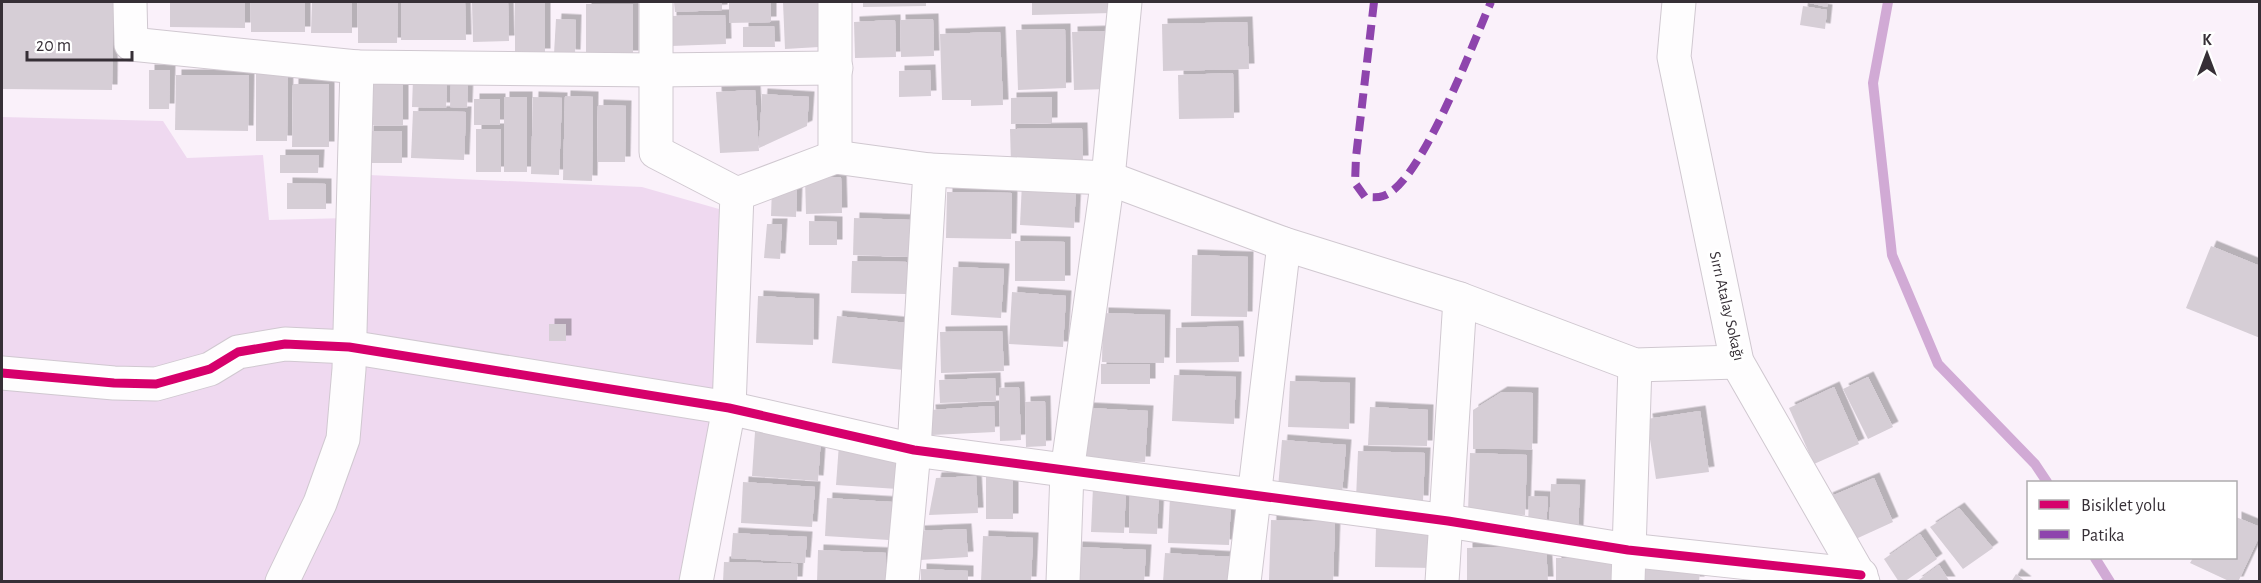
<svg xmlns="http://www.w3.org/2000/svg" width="2261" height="583" font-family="'Alegreya Sans',sans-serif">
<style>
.green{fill:#efd9f0}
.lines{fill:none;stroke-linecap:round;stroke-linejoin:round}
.stream{stroke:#d1aad5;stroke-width:10}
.building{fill:#d6ced6;filter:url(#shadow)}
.minor-casing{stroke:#d0c8d0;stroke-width:35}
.major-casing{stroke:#d0c8d0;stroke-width:35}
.minor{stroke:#fefdfe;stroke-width:33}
.major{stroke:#fefdfe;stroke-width:33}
.quiet{stroke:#8e44ad;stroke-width:8;stroke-dasharray:15 8;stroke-linecap:butt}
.cycleway-casing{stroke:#fff;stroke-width:13}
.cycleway{stroke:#d6006c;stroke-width:9}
.labels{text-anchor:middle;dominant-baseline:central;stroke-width:6;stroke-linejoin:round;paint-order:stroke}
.street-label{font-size:16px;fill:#362f36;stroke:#fff}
</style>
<defs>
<filter id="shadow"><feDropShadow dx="5.5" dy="-5.5" stdDeviation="0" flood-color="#0004"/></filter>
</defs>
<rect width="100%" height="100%" fill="#faf1fa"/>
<polygon class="green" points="2,117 163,121 187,158 263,155 269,220 347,218 346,174 642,187 726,211 719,378 679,581 2,582"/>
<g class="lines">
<g class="stream">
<polyline points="1888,2 1873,83 1892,255 1938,364 2035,464 2047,482"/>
<polyline points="2095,558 2110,582"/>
</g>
</g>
<g class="building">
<polygon points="2,2 113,2 112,90 2,89"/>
<polygon points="170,2 245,2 245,28 170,27"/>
<rect x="251" y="2" width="54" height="30"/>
<polygon points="312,2 352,2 352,33 311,33"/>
<polygon points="358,2 398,2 397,43 358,43"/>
<polygon points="401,2 465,2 466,40 401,40"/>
<polygon points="472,2 508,2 509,41 473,42"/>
<rect x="515" y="2" width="30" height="52"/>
<polygon points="674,2 722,2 722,10 675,12"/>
<polygon points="729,2 771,2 771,22 729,23"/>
<polygon points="783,2 818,2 819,47 785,49"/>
<polygon points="863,2 926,2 926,6 863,7"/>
<polygon points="1032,2 1112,2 1112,13 1032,15"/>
<polygon points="1805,2 1828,2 1827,7"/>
<rect x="586" y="4" width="47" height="52"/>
<polygon points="1803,6 1827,10 1825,29 1800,25"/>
<polygon points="725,15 726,44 671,46 671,16"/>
<polygon points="556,19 576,20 575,55 554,54"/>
<polygon points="933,19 934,56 901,57 900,20"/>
<polygon points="895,20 896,57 855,58 854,22"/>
<polygon points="1247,22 1249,69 1163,71 1162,24"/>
<polygon points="774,26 775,47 743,47 743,27"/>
<polygon points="1065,29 1066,88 1018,90 1016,30"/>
<polygon points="1108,31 1109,89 1074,90 1072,32"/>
<polygon points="1000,32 1003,105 971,106 971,100 942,100 940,34"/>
<polygon points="149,70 170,70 169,109 149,109"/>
<polygon points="930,70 931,96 899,97 899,71"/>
<polygon points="256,73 288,74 287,141 256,141"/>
<polygon points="1233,73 1234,118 1179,119 1178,75"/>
<polygon points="176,75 249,75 248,131 175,130"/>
<polygon points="413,79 447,80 446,108 412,107"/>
<polygon points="451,81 468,81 467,108 450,107"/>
<rect x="371" y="83" width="32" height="42"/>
<polygon points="293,84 329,84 329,147 292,147"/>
<polygon points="755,90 759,151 720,153 716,92"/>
<polygon points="762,94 809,97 807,126 759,148"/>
<polygon points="565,96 593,97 592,181 563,180"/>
<rect x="504" y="97" width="23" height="75"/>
<polygon points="533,97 562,98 559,175 531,174"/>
<polygon points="1052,97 1052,123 1011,124 1011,98"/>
<rect x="474" y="99" width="26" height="26"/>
<polygon points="598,105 626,106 625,162 597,162"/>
<polygon points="413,111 466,112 464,160 411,158"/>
<polygon points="1082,128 1083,161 1011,163 1010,129"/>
<rect x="476" y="129" width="25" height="43"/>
<rect x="368" y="131" width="34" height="32"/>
<polygon points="280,155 319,155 318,173 280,173"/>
<polygon points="805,177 841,177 842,213 806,214"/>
<polygon points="287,183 326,184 326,209 287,209"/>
<polygon points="1022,183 1076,186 1074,228 1020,225"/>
<polygon points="772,188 797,189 796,217 771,216"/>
<polygon points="947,192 1012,193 1011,239 946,238"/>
<polygon points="854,218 911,220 910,257 853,255"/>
<polygon points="809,221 837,222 837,245 809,245"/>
<polygon points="767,224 782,224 780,259 764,258"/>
<polygon points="1015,241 1065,242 1065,281 1015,281"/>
<polygon points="2211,246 2260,266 2260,338 2186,308"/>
<polygon points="1192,255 1248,257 1247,317 1191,316"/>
<polygon points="852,261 907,262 906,294 851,293"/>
<polygon points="953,267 1004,269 1001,318 951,315"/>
<polygon points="1012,292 1066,296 1063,347 1009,344"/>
<polygon points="758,296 814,299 813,345 756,343"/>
<polygon points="1103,313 1165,315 1164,363 1102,362"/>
<polygon points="837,316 908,323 904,370 832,363"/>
<rect x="549" y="324" width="17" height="17"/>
<polygon points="1238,326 1239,362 1176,363 1176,328"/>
<polygon points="1002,331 1004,371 941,373 940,332"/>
<rect x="1101" y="364" width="49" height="20"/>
<polygon points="1174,375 1236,377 1234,424 1172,421"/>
<polygon points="1868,377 1893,427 1868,439 1843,389"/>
<polygon points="995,378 996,401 940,403 939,380"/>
<polygon points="1290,381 1350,383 1349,429 1288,427"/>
<polygon points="1019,387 1021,440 1000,441 999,388"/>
<polygon points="1834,387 1859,444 1814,464 1789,408"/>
<polygon points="1502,392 1533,393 1532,449 1473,449 1473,410"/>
<polygon points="1045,401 1046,446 1026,447 1025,402"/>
<polygon points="994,406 995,432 932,435 930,410"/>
<polygon points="1370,407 1428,410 1427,446 1368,445"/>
<polygon points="1087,408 1148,411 1145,462 1084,460"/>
<polygon points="1700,411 1709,472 1656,479 1647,419"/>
<polygon points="755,432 821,437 818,481 752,476"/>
<polygon points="1282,440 1346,445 1342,494 1278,488"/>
<polygon points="839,444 901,448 898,489 836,485"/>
<polygon points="1358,451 1425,453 1423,501 1356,499"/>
<polygon points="1470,453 1527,455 1525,515 1468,513"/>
<rect x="986" y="474" width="27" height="45"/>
<polygon points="976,476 978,513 929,515 936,478"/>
<polygon points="1874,478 1893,522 1847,543 1827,498"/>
<polygon points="743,482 815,487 812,527 741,523"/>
<polygon points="1551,484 1580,485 1578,531 1549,530"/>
<polygon points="1093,487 1126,489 1124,533 1091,532"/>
<polygon points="1130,493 1159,495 1157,534 1129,533"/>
<polygon points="1170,496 1231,499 1229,545 1168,543"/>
<polygon points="1529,496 1548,497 1546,528 1528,527"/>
<polygon points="827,498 892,502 889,540 825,536"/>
<polygon points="1959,508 1993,548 1963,569 1930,527"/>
<polygon points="2236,517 2260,527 2260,535 2238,582 2231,582 2190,563 2193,558 2236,558"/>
<polygon points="1271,520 1335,522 1333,582 1269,580"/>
<polygon points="1376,526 1435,526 1434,568 1375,567"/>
<polygon points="966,529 968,557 920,560 919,531"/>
<polygon points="733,533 807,537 805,563 731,558"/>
<polygon points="1920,534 1937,559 1904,582 1899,582 1884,559"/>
<polygon points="983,536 1033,538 1031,582 981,582"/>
<polygon points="1546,546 1548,582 1467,582 1467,548"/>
<polygon points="1077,547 1146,550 1144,582 1075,582"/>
<polygon points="818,550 886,553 885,582 817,582"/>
<polygon points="1165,553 1232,557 1231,582 1163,582"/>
<rect x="1556" y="558" width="56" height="24"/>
<polygon points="724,562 798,564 797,582 723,582"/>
<polygon points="1644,565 1700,571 1699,582 1642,582"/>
<polygon points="1939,565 1950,582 1916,582"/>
<polygon points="921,569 968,571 968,582 921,582"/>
<polygon points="2016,574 2026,582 2011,582"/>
</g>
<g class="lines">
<g class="minor-casing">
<g id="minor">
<polyline points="130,2 131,44 357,67"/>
<polyline points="656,2 656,152 737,194 729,408 696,582"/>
<polyline points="835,157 835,2"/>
<polyline points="930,170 1108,178 1284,244 1460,299 1635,365 1737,362"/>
<polyline points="737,194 835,157 930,170 914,450 902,582"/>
<polyline points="2,373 114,383 156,384 210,369 238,352 285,344 349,347 729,408 914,450 1448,521 1628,550 1861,575"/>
<polyline points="282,582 320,503 343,439 349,369 357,67 656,70 836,68"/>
<polyline points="1063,582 1067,472 1108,178 1125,2"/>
<polyline points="1244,582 1284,244"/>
<polyline points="1442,582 1460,299"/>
<polyline points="1628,582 1635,365"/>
</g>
</g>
<g class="major-casing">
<polyline id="major" points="1679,2 1674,57 1737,362 1863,582"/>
</g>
<use href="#minor" class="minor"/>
<use href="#major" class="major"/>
<path class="quiet" d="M1374 2 1356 157 1355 183 1365 197C1371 197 1378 198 1383 196 1421 185 1474 40 1491 2"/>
<g class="cycleway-casing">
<polyline id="cycleway" points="2,373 114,383 156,384 210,369 238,352 285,344 349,347 729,408 914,450 1448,521 1628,550 1861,575"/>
</g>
<use href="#cycleway" class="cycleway"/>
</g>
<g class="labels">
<g class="street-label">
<text transform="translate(1727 306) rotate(77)">Sırrı Atalay Sokağı</text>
</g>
</g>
<rect width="2261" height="583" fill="none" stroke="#362f36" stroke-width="6"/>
<rect x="2027" y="481" width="210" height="78" fill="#ffffff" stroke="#afacaf" stroke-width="1.5"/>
<rect x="2039" y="500" width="30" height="9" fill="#d6006c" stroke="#afacaf" stroke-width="1.5"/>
<text x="2081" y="511" font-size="18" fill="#362f36">Bisiklet yolu</text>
<rect x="2039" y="530" width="30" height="9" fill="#8e44ad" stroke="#afacaf" stroke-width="1.5"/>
<text x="2081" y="541" font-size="18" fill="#362f36">Patika</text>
<g transform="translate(2207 54)" stroke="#ffffff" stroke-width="4.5" paint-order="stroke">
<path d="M0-4.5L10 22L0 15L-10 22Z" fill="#362f36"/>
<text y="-9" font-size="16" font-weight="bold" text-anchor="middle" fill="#362f36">K</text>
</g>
<path d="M27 51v9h105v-9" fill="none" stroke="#362f36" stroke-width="3"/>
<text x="36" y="51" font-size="18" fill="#362f36" stroke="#ffffff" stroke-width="4.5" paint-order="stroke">20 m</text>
</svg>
